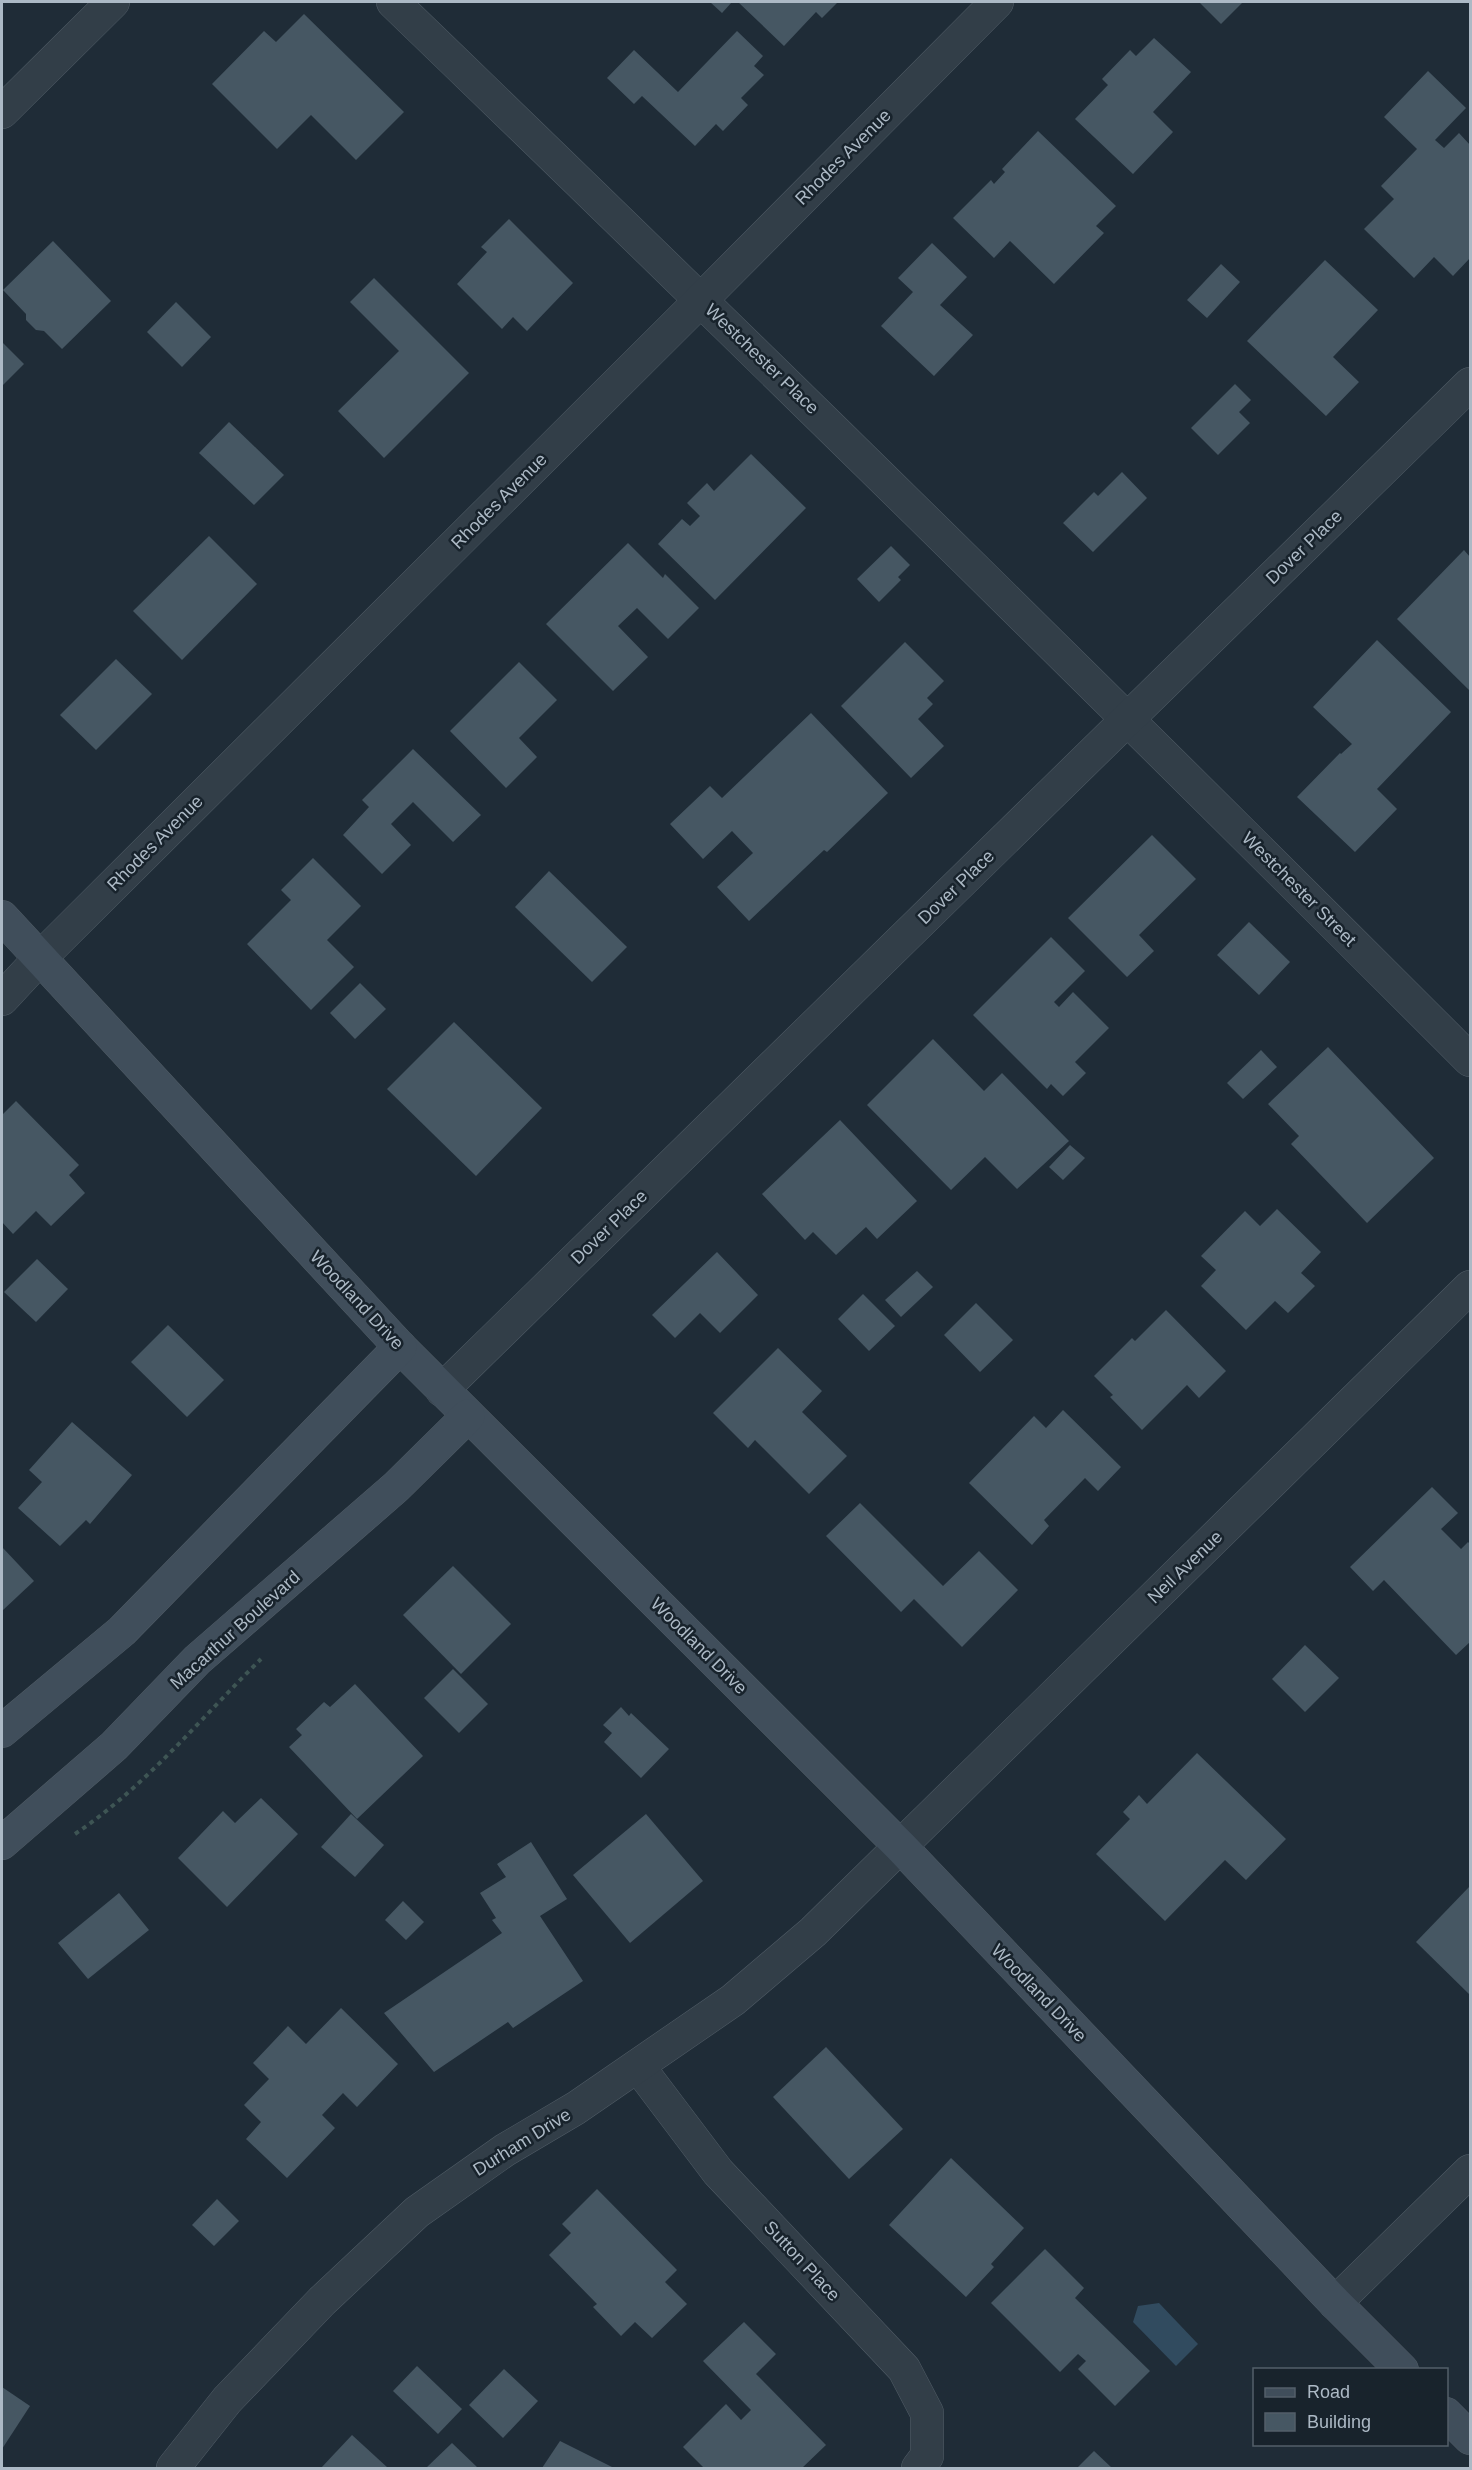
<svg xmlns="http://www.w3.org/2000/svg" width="1472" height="2470" font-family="Helvetica,sans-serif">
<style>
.water{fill:#314b5f}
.building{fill:#465763}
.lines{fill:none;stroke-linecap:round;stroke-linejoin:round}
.street-casing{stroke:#505c66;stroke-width:34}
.secondary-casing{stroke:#505c66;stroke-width:34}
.path{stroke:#3e5554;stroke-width:4;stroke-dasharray:4.5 4.5;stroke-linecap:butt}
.street{stroke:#323e48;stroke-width:33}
.secondary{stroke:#404e5b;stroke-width:33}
.labels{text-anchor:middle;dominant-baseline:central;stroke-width:5;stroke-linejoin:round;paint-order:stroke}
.street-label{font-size:18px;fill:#acb9c5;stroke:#18232c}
</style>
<rect width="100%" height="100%" fill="#1f2c37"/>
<polygon class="water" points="1159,2303 1198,2344 1176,2366 1133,2322 1138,2306"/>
<g class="building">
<polygon points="710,2 732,2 722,13"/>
<polygon points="738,2 838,2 822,18 816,12 784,46"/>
<polygon points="1199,2 1243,2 1221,24"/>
<polygon points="304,14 404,112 356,160 311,115 277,149 212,84 264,31 276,42"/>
<polygon points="737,31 763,56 754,66 764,75 741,98 748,105 723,131 716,124 695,146 642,96 634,104 607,78 634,50 678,92"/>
<polygon points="1154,38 1191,72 1153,112 1173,132 1133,174 1075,119 1108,85 1102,79 1130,50 1136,56"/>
<polygon points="1428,71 1466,108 1435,140 1444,148 1459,133 1470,145 1470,258 1453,276 1434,257 1414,278 1364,229 1394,199 1381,186 1417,149 1384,117"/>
<polygon points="1038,131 1116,206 1096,226 1104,233 1054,284 1010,241 994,258 953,218 991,180 994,184 1005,172 1002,169"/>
<polygon points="509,219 573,283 527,331 513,317 502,329 457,284 487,252 481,247"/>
<polygon points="53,241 111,301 62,349 44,331 36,330 26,320 26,314 3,290"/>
<polygon points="932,243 967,277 940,305 973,335 934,376 881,326 913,292 898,278"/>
<polygon points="1325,260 1378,310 1333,357 1359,382 1326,416 1247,341"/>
<polygon points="1221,264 1240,282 1207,318 1187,300"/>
<polygon points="374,278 469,373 384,458 338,411 399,351 350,302"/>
<polygon points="176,302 211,337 182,367 147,332"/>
<polygon points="2,342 24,364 2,386"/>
<polygon points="1235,384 1251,400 1239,412 1250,423 1218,455 1191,428"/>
<polygon points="229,422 284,475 254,505 199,453"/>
<polygon points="751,454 806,508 715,600 658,544 682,519 690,526 700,516 687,503 707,483 714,491"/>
<polygon points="1122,472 1147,498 1093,552 1063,523 1094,492 1098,496"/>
<polygon points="209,536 257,584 182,660 133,611"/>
<polygon points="628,543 663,578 665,574 699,608 668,639 637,608 618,626 648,657 613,691 546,624"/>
<polygon points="891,546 910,565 898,577 901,580 879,602 857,579"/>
<polygon points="1464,550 1470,557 1470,691 1397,619"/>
<polygon points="1377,640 1451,712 1377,789 1397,809 1355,852 1297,797 1340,753 1341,754 1352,744 1313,707"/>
<polygon points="905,642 944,681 927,698 933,704 918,719 944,746 911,778 841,706"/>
<polygon points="116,659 152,694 96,750 60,715"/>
<polygon points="519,662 557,700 519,738 537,757 506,788 450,731"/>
<polygon points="811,713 888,793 827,852 824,850 749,921 717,887 753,853 732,831 703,859 670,824 710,786 722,798"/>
<polygon points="413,749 481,815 453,842 413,802 391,824 411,845 382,874 343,835 369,807 362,800"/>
<polygon points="1152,835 1196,879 1139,935 1154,951 1127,977 1068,918"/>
<polygon points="313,858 361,906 327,940 354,967 311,1010 247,944 291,900 281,890"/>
<polygon points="549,871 627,947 592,982 515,907"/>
<polygon points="1249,922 1290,962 1259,995 1217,955"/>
<polygon points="1051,937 1085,971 1054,1002 1059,1007 1073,992 1109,1028 1075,1062 1086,1073 1063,1096 1051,1084 1047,1089 973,1015"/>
<polygon points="360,983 386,1009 355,1039 330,1013"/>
<polygon points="454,1022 542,1108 476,1176 387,1089"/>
<polygon points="933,1039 984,1091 1002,1073 1069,1141 1017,1189 985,1157 951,1190 867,1105"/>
<polygon points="1328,1047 1434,1158 1367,1223 1291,1144 1299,1136 1268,1104"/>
<polygon points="1261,1050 1277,1067 1243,1099 1227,1083"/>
<polygon points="16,1101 79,1165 69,1175 85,1193 51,1226 36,1211 13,1234 2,1222 2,1115"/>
<polygon points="840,1120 917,1201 877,1239 866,1227 836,1255 813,1232 805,1240 762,1194"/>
<polygon points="1070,1145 1085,1158 1063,1180 1049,1167"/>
<polygon points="1277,1209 1321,1252 1301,1273 1315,1286 1288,1313 1275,1301 1246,1330 1201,1286 1216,1270 1201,1256 1245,1211 1260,1226"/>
<polygon points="717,1252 758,1295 720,1333 700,1313 675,1338 652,1315"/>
<polygon points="37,1259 68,1289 36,1322 4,1292"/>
<polygon points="917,1271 933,1287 901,1317 885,1300"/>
<polygon points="863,1294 895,1326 869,1351 838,1319"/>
<polygon points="976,1303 1013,1340 980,1372 944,1335"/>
<polygon points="1166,1310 1226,1371 1199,1398 1187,1385 1142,1430 1110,1397 1113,1395 1094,1376 1132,1338 1135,1341"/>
<polygon points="168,1325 224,1380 187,1417 131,1362"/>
<polygon points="778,1348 822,1391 802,1412 847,1456 809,1494 755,1440 748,1448 713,1413"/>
<polygon points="1063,1410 1121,1467 1098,1491 1085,1478 1044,1520 1049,1526 1032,1545 969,1483 1034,1416 1046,1428"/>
<polygon points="72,1422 132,1475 90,1524 86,1520 60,1546 18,1508 42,1482 29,1470"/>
<polygon points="1432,1487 1458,1513 1441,1529 1461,1549 1468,1542 1470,1544 1470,1642 1456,1655 1384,1580 1373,1591 1350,1567"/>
<polygon points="860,1503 943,1586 979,1551 1018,1590 962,1647 914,1599 901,1612 826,1536"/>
<polygon points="2,1547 34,1581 2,1611"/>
<polygon points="453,1566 511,1624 461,1674 403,1615"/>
<polygon points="1305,1645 1339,1678 1305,1712 1272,1679"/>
<polygon points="453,1669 488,1704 459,1733 424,1698"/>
<polygon points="355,1684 423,1756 357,1819 289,1747 302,1735 296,1729 324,1702 330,1707"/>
<polygon points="621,1707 629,1716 631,1713 669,1749 641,1778 604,1742 612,1733 603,1725"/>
<polygon points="1197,1753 1286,1839 1246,1880 1225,1860 1165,1921 1096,1854 1130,1819 1123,1812 1139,1795 1147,1804"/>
<polygon points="261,1798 298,1834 227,1907 178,1858 223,1811 235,1823"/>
<polygon points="351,1814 384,1845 355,1877 321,1847"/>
<polygon points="646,1814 703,1881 630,1943 573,1875"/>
<polygon points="531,1842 567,1899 540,1916 583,1981 513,2028 508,2022 434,2072 384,2013 502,1933 492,1920 496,1918 480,1893 506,1877 497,1864"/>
<polygon points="1470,1886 1470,1995 1416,1942"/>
<polygon points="119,1893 149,1930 88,1979 58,1943"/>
<polygon points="403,1901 424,1922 406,1940 385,1920"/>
<polygon points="341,2008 398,2064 357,2107 343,2093 322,2115 335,2128 287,2178 246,2139 261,2122 244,2105 269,2079 253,2063 288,2026 306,2044"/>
<polygon points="826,2047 903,2129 849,2179 773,2097"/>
<polygon points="951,2158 1024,2228 991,2264 994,2267 966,2297 889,2225"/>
<polygon points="597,2189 677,2270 665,2282 687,2304 652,2338 635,2322 621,2336 593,2307 597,2304 549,2255 571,2233 562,2224"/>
<polygon points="217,2199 239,2221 214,2246 192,2225"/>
<polygon points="1045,2249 1084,2288 1075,2298 1150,2371 1115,2406 1078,2369 1086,2361 1078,2354 1060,2372 991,2303"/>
<polygon points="744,2322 776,2354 756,2374 826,2445 802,2468 704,2468 683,2447 726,2404 741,2420 751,2410 703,2361"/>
<polygon points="417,2366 462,2409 438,2434 393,2391"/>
<polygon points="504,2369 538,2401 503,2438 469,2405"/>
<polygon points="2,2387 30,2406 2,2449"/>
<polygon points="352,2435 388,2468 321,2468"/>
<polygon points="560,2441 614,2468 542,2468"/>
<polygon points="452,2443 478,2468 426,2468"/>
<polygon points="1094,2451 1112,2468 1077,2468"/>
</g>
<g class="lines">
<g class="street-casing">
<g id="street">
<path d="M393 2C755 351 1114 704 1470 1060"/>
<polyline points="2,112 113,2"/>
<polyline points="2,999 41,957 701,300 997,2"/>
<polyline points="442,1390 1470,384"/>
<polyline points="638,2066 718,2172 904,2369 927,2413 927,2456 918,2468"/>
<polyline points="1335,2303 1470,2171"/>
<polyline points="173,2468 227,2400 322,2301 417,2212 505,2150 576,2108 733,2000 813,1932 1470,1287"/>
</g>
</g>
<g class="secondary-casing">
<g id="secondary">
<polyline points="2,917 400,1347 900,1846 1335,2303 1402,2370"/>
<polyline points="2,1731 122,1631 400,1347"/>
<polyline points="2,1843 114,1746 197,1660 396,1487 468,1416"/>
<polyline points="1446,2414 1470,2438"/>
</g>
</g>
<path class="path" d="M75 1834C146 1786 200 1719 261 1659"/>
<use href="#street" class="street"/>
<use href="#secondary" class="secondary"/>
</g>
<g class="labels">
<g class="street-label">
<text transform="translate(843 157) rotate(-45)">Rhodes Avenue</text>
<text transform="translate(762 359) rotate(44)">Westchester Place</text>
<text transform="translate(499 501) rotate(-45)">Rhodes Avenue</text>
<text transform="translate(1304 547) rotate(-44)">Dover Place</text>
<text transform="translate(155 843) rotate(-45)">Rhodes Avenue</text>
<text transform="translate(956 887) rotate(-44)">Dover Place</text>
<text transform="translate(1299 889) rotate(45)">Westchester Street</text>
<text transform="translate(609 1227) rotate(-44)">Dover Place</text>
<text transform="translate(357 1300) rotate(47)">Woodland Drive</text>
<text transform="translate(1185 1567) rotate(-44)">Neil Avenue</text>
<text transform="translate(235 1630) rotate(-42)">Macarthur Boulevard</text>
<text transform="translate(699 1646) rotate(45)">Woodland Drive</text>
<text transform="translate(1039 1993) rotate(46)">Woodland Drive</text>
<text transform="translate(522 2142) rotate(-32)">Durham Drive</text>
<text transform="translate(802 2261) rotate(47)">Sutton Place</text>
</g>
</g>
<rect width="1472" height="2470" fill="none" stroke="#acb9c5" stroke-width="6"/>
<rect x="1253" y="2368" width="195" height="78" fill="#18232c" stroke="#535f69" stroke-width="1.5"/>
<rect x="1265" y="2388" width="30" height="9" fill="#404e5b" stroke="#535f69" stroke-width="1.5"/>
<text x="1307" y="2398" font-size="18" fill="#acb9c5">Road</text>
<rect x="1265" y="2413" width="30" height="18" fill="#465763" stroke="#535f69" stroke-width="1.5"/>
<text x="1307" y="2428" font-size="18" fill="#acb9c5">Building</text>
</svg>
